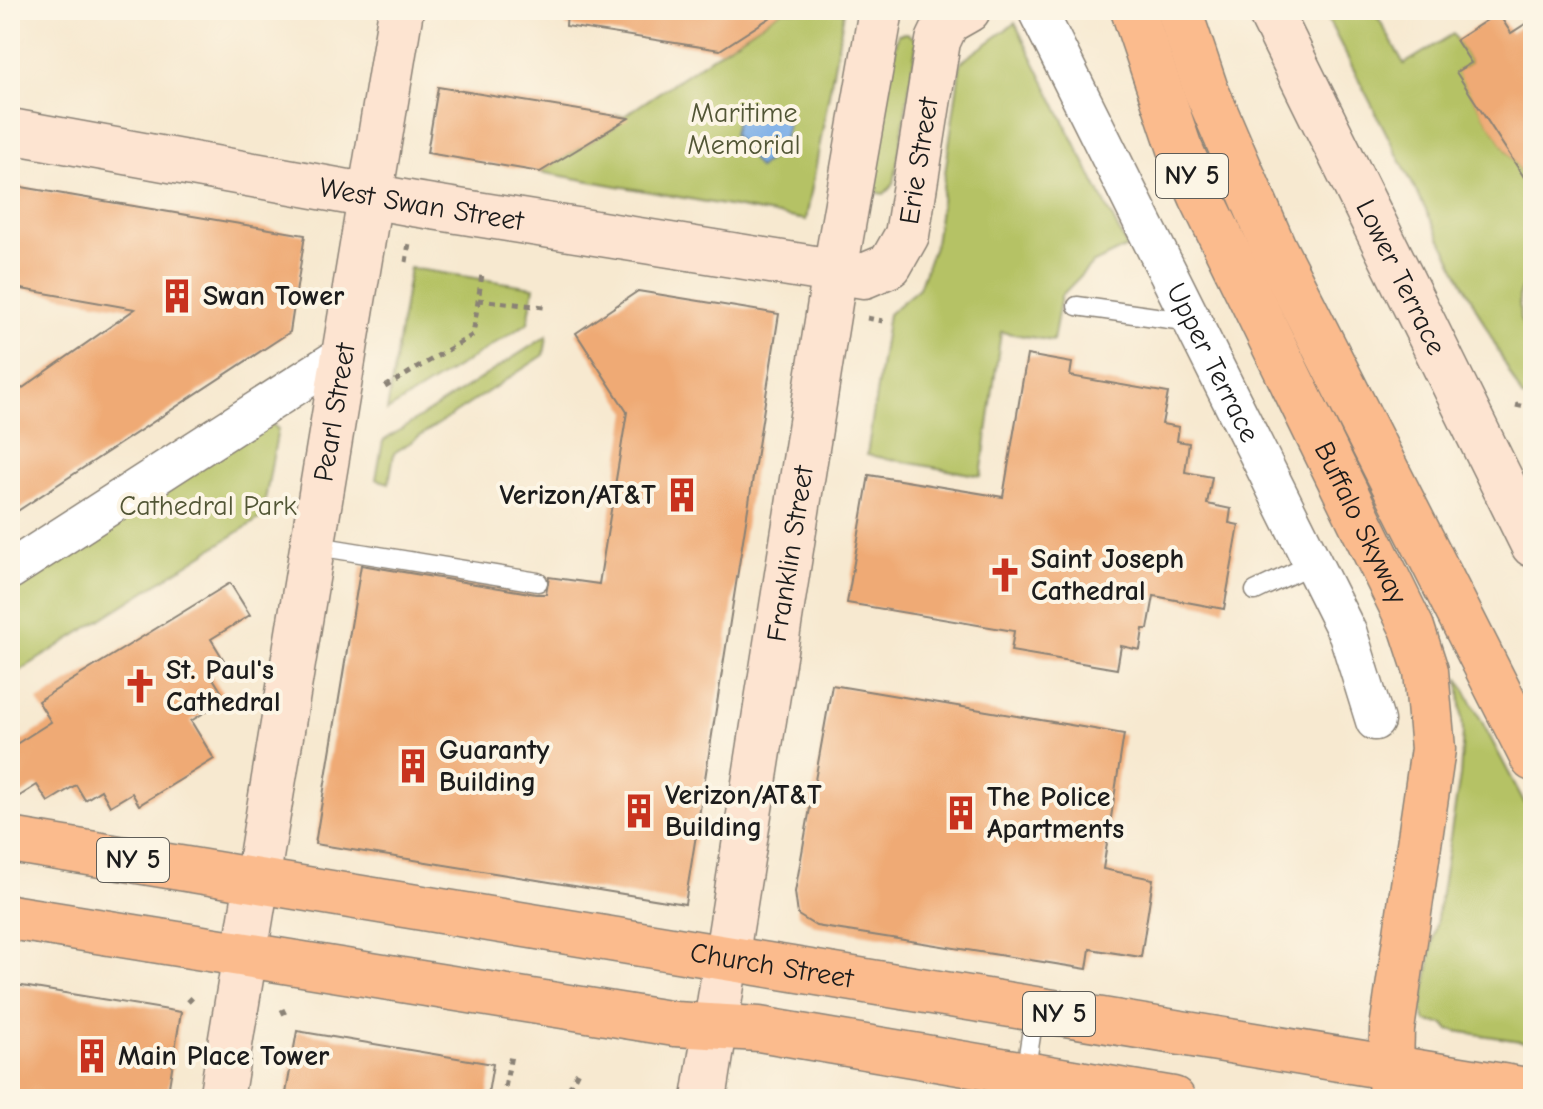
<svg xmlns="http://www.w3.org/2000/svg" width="1543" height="1109" font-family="'Comic Neue',sans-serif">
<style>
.green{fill:#b5c265;stroke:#686f40;stroke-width:2}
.water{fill:#7baee7;stroke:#4c6582;stroke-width:2}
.building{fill:#efaa74}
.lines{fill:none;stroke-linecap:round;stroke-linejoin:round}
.lane-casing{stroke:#8a8276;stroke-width:21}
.street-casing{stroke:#8a8276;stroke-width:41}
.secondary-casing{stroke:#8a8276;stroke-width:47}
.primary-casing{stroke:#8a8276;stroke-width:47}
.highway-casing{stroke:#8a8276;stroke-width:47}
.path{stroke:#8a8276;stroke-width:5;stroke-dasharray:6 6;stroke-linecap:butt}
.lane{stroke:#fff;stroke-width:18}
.street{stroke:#fff;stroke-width:38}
.secondary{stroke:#fde4d1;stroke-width:44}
.primary{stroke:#fbbb8d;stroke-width:44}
.highway{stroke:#fbbb8d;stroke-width:44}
.labels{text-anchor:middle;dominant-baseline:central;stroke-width:8;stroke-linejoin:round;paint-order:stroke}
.shield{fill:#fcf5e5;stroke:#5f5d58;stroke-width:2}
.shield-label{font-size:26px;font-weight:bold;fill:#1c1c1c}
.park-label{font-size:28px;fill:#525636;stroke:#fcf5e5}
.street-label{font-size:28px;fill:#1c1c1c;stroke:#fcf5e5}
.poi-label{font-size:28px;font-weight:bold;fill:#1c1c1c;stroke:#fcf5e5;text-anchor:start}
</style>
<rect width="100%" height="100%" fill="#fcf5e5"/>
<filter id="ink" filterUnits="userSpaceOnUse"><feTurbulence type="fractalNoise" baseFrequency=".0125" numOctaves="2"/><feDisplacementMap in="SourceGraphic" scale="16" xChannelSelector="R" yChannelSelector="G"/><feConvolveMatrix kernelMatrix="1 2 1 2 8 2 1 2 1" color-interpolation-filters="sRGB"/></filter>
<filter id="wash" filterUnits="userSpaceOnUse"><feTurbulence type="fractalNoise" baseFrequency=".006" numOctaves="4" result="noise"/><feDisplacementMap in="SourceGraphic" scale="32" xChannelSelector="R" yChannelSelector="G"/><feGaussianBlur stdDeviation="1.8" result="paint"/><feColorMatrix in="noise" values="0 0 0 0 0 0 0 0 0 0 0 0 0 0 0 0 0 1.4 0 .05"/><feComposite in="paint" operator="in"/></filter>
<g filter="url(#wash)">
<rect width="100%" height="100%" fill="#f7e9d0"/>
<g class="green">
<polygon points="782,10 844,12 806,220 540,172 616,126 616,115 624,116"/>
<polygon points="1323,10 1374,10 1404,64 1453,34 1471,63 1457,72 1533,191 1533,260 1519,294 1520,319 1533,346 1533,399 1522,397"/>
<polygon points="1015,23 1127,247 1092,264 1061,296 1053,341 1001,332 981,476 867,455 888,314 919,288 935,243 961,62"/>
<polygon points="907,33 917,40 894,184 884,194 878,193 872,181 898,34"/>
<polygon points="410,268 534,287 528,323 387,411"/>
<polygon points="547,336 544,355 394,453 389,483 376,479 383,441"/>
<polygon points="269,422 278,429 262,517 10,677 10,589"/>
<polygon points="1459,678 1533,819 1533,1043 1449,1030 1444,1024 1426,1022 1422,1010 1460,776 1463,732"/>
</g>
<polygon class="water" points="739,108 788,121 781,152 758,168 733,134"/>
<g id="blocks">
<g class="building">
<polygon points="567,10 782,10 720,50 566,26"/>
<polygon points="1498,13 1511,33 1533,19 1533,191 1456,72 1471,63 1456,40"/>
<polygon points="438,87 629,118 540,172 427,153"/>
<polygon points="10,185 305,235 290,332 10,516 10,397 135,309 10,287"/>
<polygon points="638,291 779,314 685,904 315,844 361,565 536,594 546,594 549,577 599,584 627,412 576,333"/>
<polygon points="1027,355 1072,363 1070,376 1168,393 1162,424 1179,427 1177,441 1189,443 1185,472 1212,477 1207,504 1231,509 1229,523 1239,525 1224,609 1154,596 1148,629 1143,629 1140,650 1121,646 1117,669 1011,651 1014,631 847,603 869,475 1003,497"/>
<polygon points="230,583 250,615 211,639 225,662 209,672 226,699 191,721 214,759 139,805 132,793 110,806 101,790 85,800 76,785 48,802 37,785 10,802 10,748 51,722 38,701"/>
<polygon points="832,685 1124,734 1103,869 1153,879 1141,957 1090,949 1087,969 816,926 798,915 795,892"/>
<polygon points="10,984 181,1012 167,1099 10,1099"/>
<polygon points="297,1031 493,1064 487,1099 285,1099"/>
</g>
</g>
</g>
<g filter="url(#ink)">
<use href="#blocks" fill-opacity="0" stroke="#8a8276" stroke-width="2"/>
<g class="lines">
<g class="lane-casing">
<g id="lane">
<polyline points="1077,306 1191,322"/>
<polyline points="311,545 538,582"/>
<polyline points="1255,591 1312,564"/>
<polyline points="1025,1074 1035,1010"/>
</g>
</g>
<g class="street-casing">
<g id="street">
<path id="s1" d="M1037 10 1348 634 1375 721"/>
<polyline points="10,570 343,355"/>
</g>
</g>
<g class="secondary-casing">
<g id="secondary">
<path id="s2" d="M1269 10 1533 545"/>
<path id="s3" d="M10 131 414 204 864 276 890 265 907 235 938 41 947 22 968 10"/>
<path id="s4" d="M221 1099 401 10"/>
<path id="s5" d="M704 1099 835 271 881 10"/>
</g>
</g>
<g class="primary-casing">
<polyline id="primary" points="1390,1099 1391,1069"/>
</g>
<g class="highway-casing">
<g id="highway">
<path id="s6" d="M1133 10 1179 146 1201 196 1412 628 1426 671 1433 749 1392 1029 1391 1069"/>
<polyline points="1179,10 1206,90 1274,248 1533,759"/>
<path id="s7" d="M10 840 1533 1091"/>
<polyline points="10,917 675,1024 759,1029 1173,1099"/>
</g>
</g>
<g class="path">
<polyline points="406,262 409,243"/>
<polyline points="478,300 544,307"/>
<polyline points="867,318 883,321"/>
<polyline points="385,387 473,335 482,274"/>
<polyline points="1516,405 1533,409"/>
<polyline points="188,1002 194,996"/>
<polyline points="282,1009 287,1019"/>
<polyline points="503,1099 511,1055"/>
<polyline points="564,1099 580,1067"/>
</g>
<use href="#lane" class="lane"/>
<use href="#street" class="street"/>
<use href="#secondary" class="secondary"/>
<use href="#primary" class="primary"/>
<use href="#highway" class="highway"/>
</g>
</g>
<defs>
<g id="building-bare" transform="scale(2.76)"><path d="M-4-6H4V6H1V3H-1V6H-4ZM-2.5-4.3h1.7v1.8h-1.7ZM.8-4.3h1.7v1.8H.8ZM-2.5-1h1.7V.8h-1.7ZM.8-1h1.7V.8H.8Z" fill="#c8321e" stroke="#fcf5e5" stroke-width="2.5" paint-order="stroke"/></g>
<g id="church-bare" transform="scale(2.76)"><path d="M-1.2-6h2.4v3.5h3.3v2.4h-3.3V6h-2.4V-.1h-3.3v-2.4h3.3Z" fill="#c8321e" stroke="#fcf5e5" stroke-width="2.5" paint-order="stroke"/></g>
</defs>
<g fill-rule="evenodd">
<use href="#building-bare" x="177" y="296"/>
<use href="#building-bare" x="682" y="495"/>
<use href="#church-bare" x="1005" y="575"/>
<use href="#church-bare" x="140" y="686"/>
<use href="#building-bare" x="413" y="766"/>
<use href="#building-bare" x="639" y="811"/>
<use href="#building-bare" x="961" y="813"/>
<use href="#building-bare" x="92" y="1056"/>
</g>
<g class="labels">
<g class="shield">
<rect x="1156" y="154" width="72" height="44" rx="6"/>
<rect x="97" y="838" width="72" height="44" rx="6"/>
<rect x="1023" y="992" width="72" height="44" rx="6"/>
</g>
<g class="shield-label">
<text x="1192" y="176">NY 5</text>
<text x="133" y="860">NY 5</text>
<text x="1059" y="1014">NY 5</text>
</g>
<g class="park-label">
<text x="744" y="113">Maritime<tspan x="744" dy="32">Memorial</tspan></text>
<text x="208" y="506">Cathedral Park</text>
</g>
<g class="street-label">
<text stroke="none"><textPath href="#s3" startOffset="1004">Erie Street</textPath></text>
<text stroke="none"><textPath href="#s3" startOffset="418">West Swan Street</textPath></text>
<text stroke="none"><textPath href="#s2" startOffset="298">Lower Terrace</textPath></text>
<text stroke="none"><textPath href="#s1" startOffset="394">Upper Terrace</textPath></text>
<text stroke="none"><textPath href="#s4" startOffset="696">Pearl Street</textPath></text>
<text stroke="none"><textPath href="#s6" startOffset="562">Buffalo Skyway</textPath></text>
<text stroke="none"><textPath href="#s5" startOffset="552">Franklin Street</textPath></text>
<text stroke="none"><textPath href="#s7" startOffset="772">Church Street</textPath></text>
</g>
<g class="poi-label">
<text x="203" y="296">Swan Tower</text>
<text x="656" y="495" text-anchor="end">Verizon/AT&amp;T</text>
<text x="1031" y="559">Saint Joseph<tspan x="1031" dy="32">Cathedral</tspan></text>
<text x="166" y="670">St. Paul's<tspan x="166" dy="32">Cathedral</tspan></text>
<text x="439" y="750">Guaranty<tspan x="439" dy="32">Building</tspan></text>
<text x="665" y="795">Verizon/AT&amp;T<tspan x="665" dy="32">Building</tspan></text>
<text x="987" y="797">The Police<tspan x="987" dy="32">Apartments</tspan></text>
<text x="118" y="1056">Main Place Tower</text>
</g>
</g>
<rect width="1543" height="1109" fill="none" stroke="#fcf5e5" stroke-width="40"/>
</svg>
